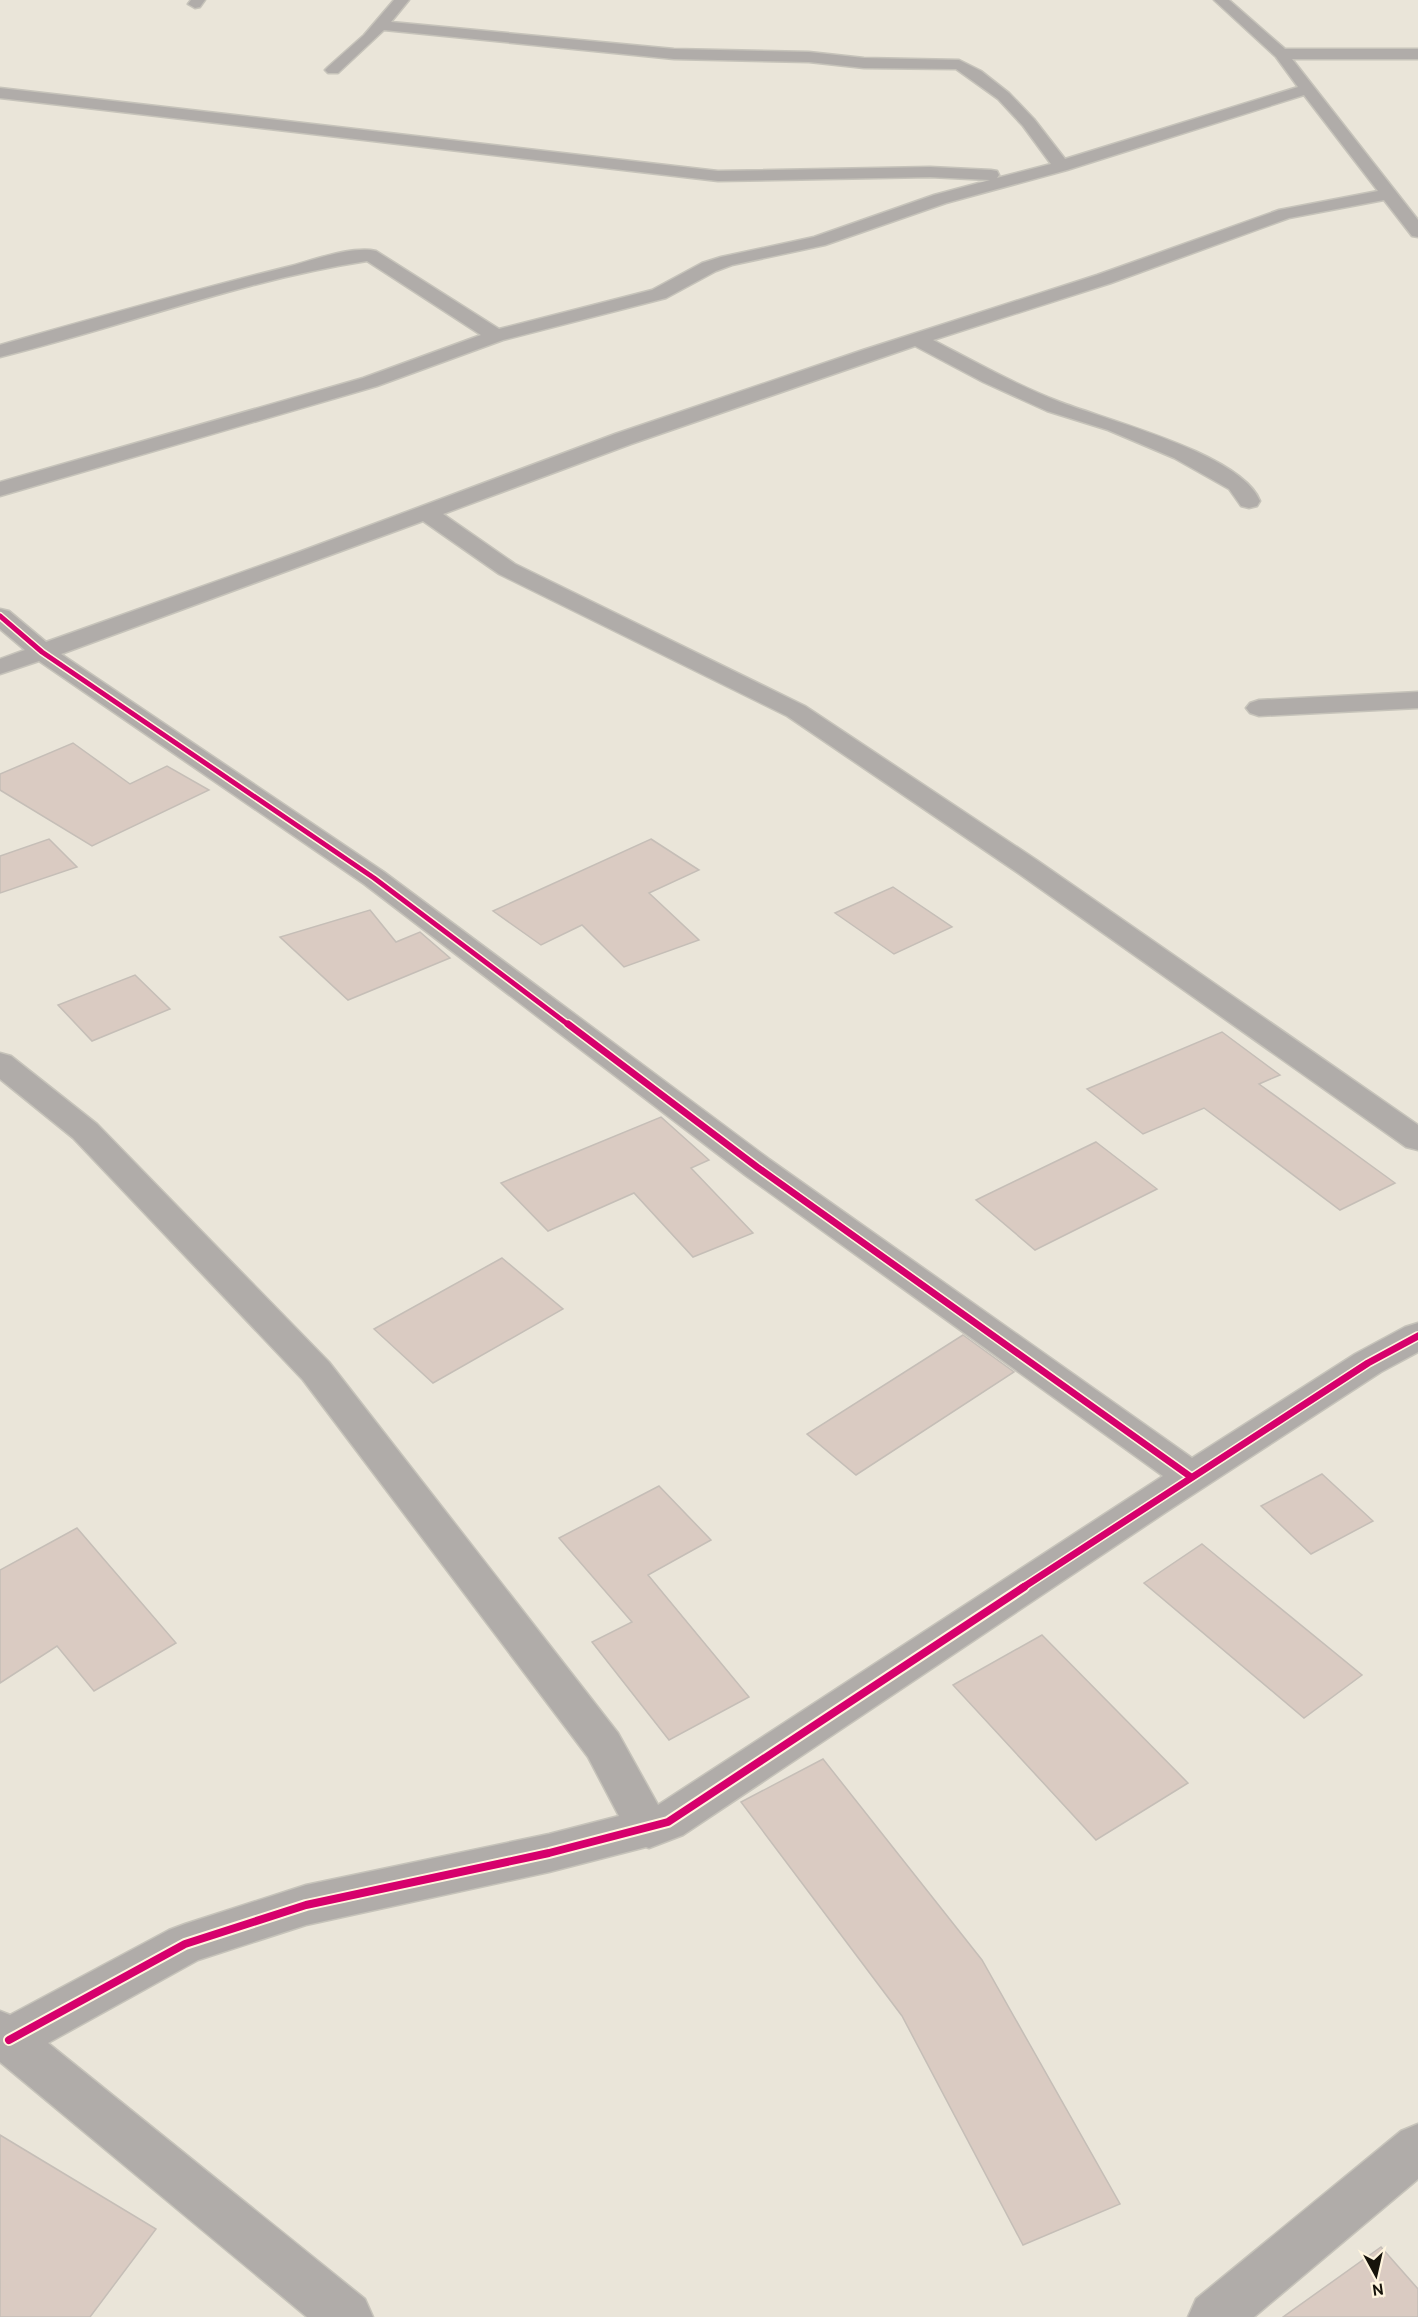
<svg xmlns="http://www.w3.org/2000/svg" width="1418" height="2317" font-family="Cabin,sans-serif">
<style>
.building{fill:#dacbc2;stroke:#c5beb7;stroke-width:1.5}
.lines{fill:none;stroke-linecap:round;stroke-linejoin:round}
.minor-casing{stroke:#c6c3ba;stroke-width:3}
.minor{fill:#b0aca9;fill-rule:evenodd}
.cycleway-far2-casing{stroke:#fff5df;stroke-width:8}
.cycleway-far1-casing{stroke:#fff5df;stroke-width:10}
.cycleway-casing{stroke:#fff5df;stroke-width:12}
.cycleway-far2{stroke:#d6006c;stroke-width:5}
.cycleway-far1{stroke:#d6006c;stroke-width:7}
.cycleway{stroke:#d6006c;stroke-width:8}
</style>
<rect width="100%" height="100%" fill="#eae5d9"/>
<g class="building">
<polygon points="73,743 130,784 167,766 209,790 92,846 0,790 0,774"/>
<polygon points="49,839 77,867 0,893 0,856"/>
<polygon points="651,839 699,870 649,893 699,940 624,967 582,925 541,945 493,911"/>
<polygon points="893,887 952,927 894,954 835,913"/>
<polygon points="370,910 396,942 420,932 450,958 348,1000 280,937"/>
<polygon points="135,975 170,1009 92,1041 58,1005"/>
<polygon points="1222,1032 1280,1075 1259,1084 1395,1183 1340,1210 1204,1108 1143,1134 1087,1089"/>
<polygon points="661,1117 709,1160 691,1168 753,1233 693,1257 634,1193 548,1231 501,1183"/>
<polygon points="1096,1142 1157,1189 1035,1250 976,1200"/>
<polygon points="502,1258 563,1309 433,1383 374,1329"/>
<polygon points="963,1335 1014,1372 856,1475 807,1434"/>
<polygon points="1322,1474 1373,1521 1311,1554 1261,1506"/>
<polygon points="659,1486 711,1540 648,1575 749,1697 669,1740 592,1642 632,1622 559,1538"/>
<polygon points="77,1528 176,1643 94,1691 57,1646 0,1683 0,1570"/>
<polygon points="1202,1544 1269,1599 1362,1675 1304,1718 1144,1583"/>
<polygon points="1042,1635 1188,1783 1096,1840 953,1685"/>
<polygon points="823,1759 982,1960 1120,2204 1023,2245 902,2016 741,1802"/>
<polygon points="0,2135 156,2229 90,2317 0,2317"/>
<polygon points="1381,2247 1418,2289 1418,2317 1283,2317"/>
</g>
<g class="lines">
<g class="minor-casing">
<g id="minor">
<polygon points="191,0 205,0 200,7 195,8 188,4"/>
<path d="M394 0H409L391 22 674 49 809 52 864 58 959 60 981 71 1009 93 1034 119 1065 159 1298 87 1276 57 1214 0H1229L1285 49H1418V59H1292L1418 220V237L1412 236 1384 200 1289 218 1111 283 933 340C975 362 1016 385 1060 402 1106 420 1242 454 1260 501L1257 506 1249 508 1241 506 1229 489 1174 458 1108 430 1047 411 983 382 915 346 631 444 443 514 515 564 805 706 1038 861 1418 1125V1150L1406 1147 1018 873 787 716 499 574 423 521 61 654 384 872 769 1159 1192 1458 1355 1354 1405 1327 1418 1323V1352L1381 1372 1166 1512 683 1835 649 1848 646 1847 549 1872 306 1925 198 1960 48 2043 365 2299 373 2317H307L0 2062V2011L10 2015 169 1930 185 1924 306 1885 549 1834 619 1816 588 1757 303 1380 73 1138 0 1079V1053L11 1056 97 1124 329 1362 618 1733 658 1805 1163 1476 745 1175 364 884 39 661 0 674V659L25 650 0 629V609L9 611 46 642 299 552 615 434 863 350 1097 275 1279 210 1378 191 1304 95 1067 170 946 203 825 245 732 265 716 271 666 298 503 340 377 386 0 496V482L363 378 481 335 367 261C242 280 122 327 0 357V345C95 318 191 291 287 267 311 261 353 245 376 251L499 329 652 290 702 263 721 257 814 237 934 195 990 180 930 177 718 181 0 98V88L718 171 930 167 991 170 997 171 999 175 997 178 1051 164 1023 126 998 99 956 69 864 68 809 62 674 59 384 30 338 73H328L325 70 328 67 364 35Z"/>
<polygon points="1418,692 1418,708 1259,716 1250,713 1246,708 1250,703 1259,700"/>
<polygon points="1418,2124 1418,2179 1254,2317 1188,2317 1196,2299 1401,2131"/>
</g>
</g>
<use href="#minor" class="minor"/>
<g class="cycleway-far2-casing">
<polyline id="cycleway-far2" points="0,616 42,652 374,878 570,1026"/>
</g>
<g class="cycleway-far1-casing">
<g id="cycleway-far1">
<polyline points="568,1024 757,1167 1191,1477"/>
<polyline points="1022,1588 1368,1363 1418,1336"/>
</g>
</g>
<g class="cycleway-casing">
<polyline id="cycleway" points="9,2040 185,1944 306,1905 549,1853 668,1822 1024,1587"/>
</g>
<use href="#cycleway-far2" class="cycleway-far2"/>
<use href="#cycleway-far1" class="cycleway-far1"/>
<use href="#cycleway" class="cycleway"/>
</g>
<g transform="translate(1376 2275) rotate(172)" stroke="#fff5df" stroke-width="4.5" paint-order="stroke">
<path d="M0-4.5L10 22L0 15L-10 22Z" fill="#16130b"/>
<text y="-9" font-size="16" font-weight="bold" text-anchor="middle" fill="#16130b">N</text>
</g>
</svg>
